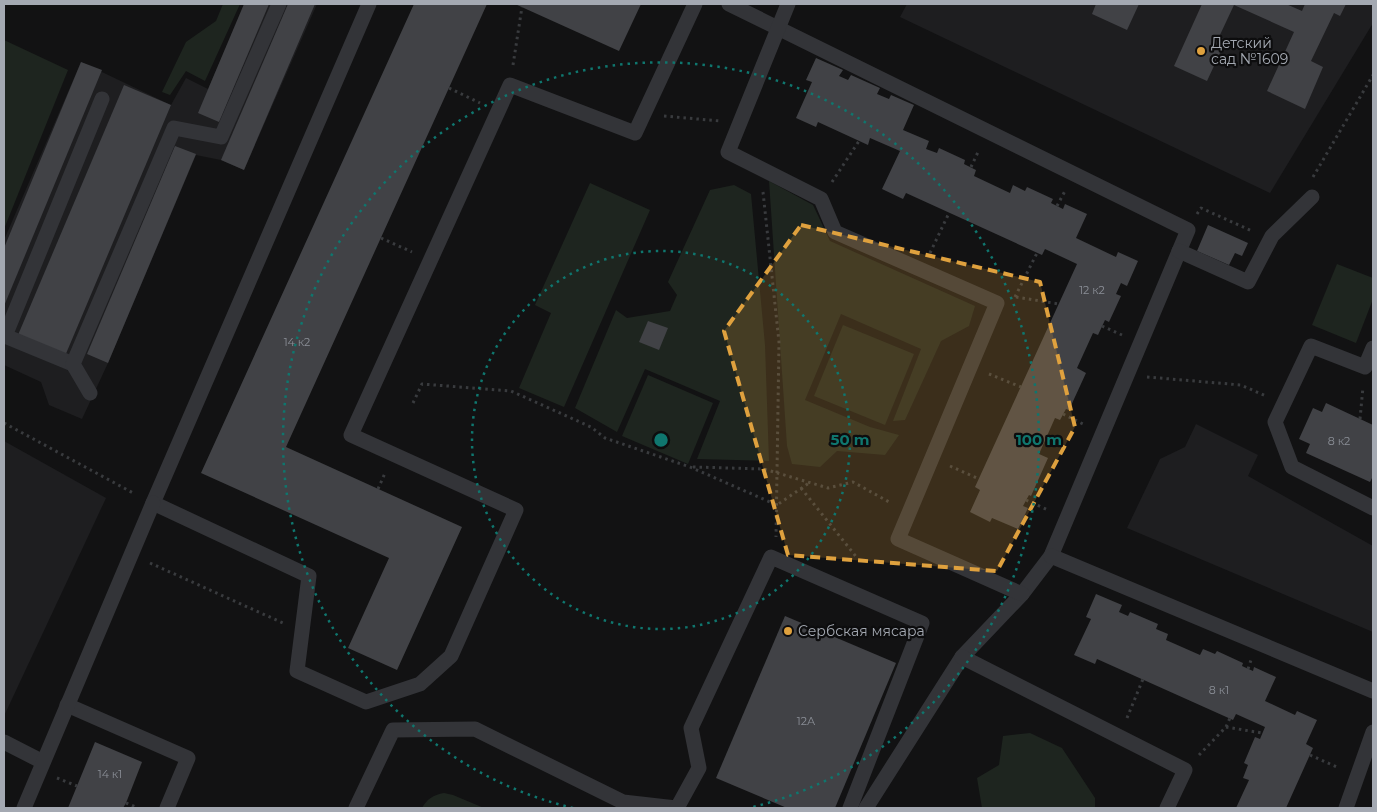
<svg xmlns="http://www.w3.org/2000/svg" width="1377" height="812" font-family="Montserrat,sans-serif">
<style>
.built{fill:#1e1e20}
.green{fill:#1e251f}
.building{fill:#414246}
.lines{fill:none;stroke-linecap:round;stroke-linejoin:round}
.path{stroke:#393b3e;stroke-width:3;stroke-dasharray:2.5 4;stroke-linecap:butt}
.service{stroke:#333438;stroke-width:15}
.marked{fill:#dfa13e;fill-opacity:0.2;stroke:#dfa13e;stroke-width:4;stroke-dasharray:10 6;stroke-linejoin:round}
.ring{fill:none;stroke:#0f766e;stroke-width:2.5;stroke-dasharray:2.5 5}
.poi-dot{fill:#dfa13e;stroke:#0d0d0e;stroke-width:2}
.labels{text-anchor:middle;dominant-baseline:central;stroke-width:4.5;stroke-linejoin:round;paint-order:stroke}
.number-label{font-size:11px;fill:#8b8f97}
.poi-label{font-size:14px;fill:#a4a9b2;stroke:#0d0d0e;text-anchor:start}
.centre{fill:#0f766e;stroke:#0d0d0e;stroke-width:2.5}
.ring-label{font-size:15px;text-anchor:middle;font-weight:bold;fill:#0f766e;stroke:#0d0d0e;stroke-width:4.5;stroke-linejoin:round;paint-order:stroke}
</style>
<rect width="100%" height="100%" fill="#121213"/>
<g class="built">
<polygon points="245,4 317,4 244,170 221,160 196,155 108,363 82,419 49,405 41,382 4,365 4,240 81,62 171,105 186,78 208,89"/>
<polygon points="907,4 1373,4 1373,23 1270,193 900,17"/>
<polygon points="1196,424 1258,455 1248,476 1373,546 1373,632 1127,528 1160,459 1185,447"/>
<polygon points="4,441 106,498 4,716"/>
</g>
<g class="green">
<polygon points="223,4 240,4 205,81 186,71 170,95 162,92 186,42 216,21"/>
<polygon points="4,40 68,70 4,229"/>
<polygon points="769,181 813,205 830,241 975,306 969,326 941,341 905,420 893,421 921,349 841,314 805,400 870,427 899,435 885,455 837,451 820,467 792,464 787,446"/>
<polygon points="590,183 650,210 564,407 519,388 551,313 535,305"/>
<polygon points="734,185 751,194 765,345 769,461 697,459 720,401 645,369 617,432 575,408 616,310 627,318 670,311 677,295 668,282 710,190"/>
<polygon points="1337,264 1373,278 1373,299 1356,343 1312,325"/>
<polygon points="843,325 914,354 885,425 814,396"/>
<polygon points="648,375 713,403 688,464 622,436"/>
<polygon points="1030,733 1062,748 1095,798 1095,808 982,808 977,778 999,765 1003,736"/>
<path d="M444 793 453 795 484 808H422C427 799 433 795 444 793Z"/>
</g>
<g class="building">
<polygon points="244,4 269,4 219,122 198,113"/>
<polygon points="288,4 315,4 244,170 221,160"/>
<polygon points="414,4 487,4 286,447 462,527 397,670 348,648 389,558 201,473"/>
<polygon points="515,4 641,4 619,51"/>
<polygon points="1096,4 1139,4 1127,30 1092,14"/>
<polygon points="1202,4 1286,4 1302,11 1305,4 1346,4 1340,16 1334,13 1311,61 1323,67 1305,109 1267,91 1294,32 1234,5 1219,37 1226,40 1207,81 1174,66"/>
<polygon points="816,58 843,70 839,76 848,80 851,75 880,88 877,94 889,99 891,95 914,105 903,130 929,141 926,149 937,153 939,148 965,160 964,164 976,170 974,176 1010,193 1013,185 1025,191 1027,187 1053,199 1051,203 1063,209 1065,204 1087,214 1076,238 1116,257 1118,252 1138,261 1127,286 1121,283 1116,294 1121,296 1109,322 1105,320 1098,335 1093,333 1077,368 1086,373 1069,410 1066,409 1060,420 1055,418 1039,454 1048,458 1031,496 1029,495 1023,506 1028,508 1018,529 992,518 990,522 970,512 980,490 975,487 1077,264 1045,249 1042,255 906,193 903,199 882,189 900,151 870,138 868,145 818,122 816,127 796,118 812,82 806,80"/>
<polygon points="81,62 102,70 4,306 4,248"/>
<polygon points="124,85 171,105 65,356 18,335"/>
<polygon points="175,146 196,154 108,363 87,354"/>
<polygon points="1208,225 1248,243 1242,256 1235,253 1229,265 1197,251"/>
<polygon points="648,321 668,328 659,350 639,342"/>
<polygon points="1326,403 1373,425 1373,476 1370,482 1306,453 1310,444 1299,439 1313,408 1322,412"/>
<polygon points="1096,594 1122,605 1119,612 1128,616 1130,612 1158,624 1156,629 1168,634 1166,640 1200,655 1203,649 1215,654 1217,651 1243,663 1242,666 1253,671 1254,667 1276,677 1265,701 1295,715 1297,711 1317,720 1306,744 1313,748 1286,808 1236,808 1249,780 1243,778 1248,765 1244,763 1255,737 1260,739 1265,727 1236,714 1233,720 1097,659 1095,664 1074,655 1091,619 1086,617"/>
<polygon points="785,616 896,663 835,808 787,808 716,778"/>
<polygon points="95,742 142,762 126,803 123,808 68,808"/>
</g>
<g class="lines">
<g class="path">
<polyline points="513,65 522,7"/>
<polyline points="449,88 480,103"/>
<polyline points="664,116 720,121"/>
<polyline points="971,167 979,150"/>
<polyline points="1313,177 1373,75"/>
<polyline points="832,182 859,141"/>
<polyline points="763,192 779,342 776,537"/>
<polyline points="1057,206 1065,191"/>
<polyline points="1197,214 1201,208 1252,231"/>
<polyline points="381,238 412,252"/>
<polyline points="930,253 949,213"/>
<polyline points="1015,297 1037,253"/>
<polyline points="1016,297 1059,304"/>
<polyline points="1102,326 1122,335"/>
<polyline points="989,374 1021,387"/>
<polyline points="1147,377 1241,385 1266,396"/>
<polyline points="413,403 422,384 511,391 591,427 605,438 690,467 777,505 809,483"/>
<polyline points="1063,414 1085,425"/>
<polyline points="1360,419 1363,387"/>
<polyline points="4,423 135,494"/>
<polyline points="950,466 979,479"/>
<polyline points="693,467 764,469 828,488 853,482 891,503"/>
<polyline points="801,488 858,559"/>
<polyline points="378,489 385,473"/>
<polyline points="1026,500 1048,510"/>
<polyline points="150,563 283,623"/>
<polyline points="1248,669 1251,660"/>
<polyline points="1127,718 1143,679"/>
<polyline points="1226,727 1262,733"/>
<polyline points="1199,755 1226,727 1230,718"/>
<polyline points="1310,755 1339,768"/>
<polyline points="57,778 77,786"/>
<polyline points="126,803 138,808"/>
</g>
<g class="service">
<polyline points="369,4 153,503 309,576 297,671 366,702 420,684 451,656 516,510 351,435 510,85 635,133 695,4"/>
<polyline points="729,4 1188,230 1051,556 1022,594 962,657 866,808"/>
<polyline points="788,4 728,152 821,199 835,232 997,303 898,539 1022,594"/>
<polyline points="1179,251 1248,282 1272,236 1312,197"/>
<polyline points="1373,348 1365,367 1311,346 1275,422 1292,467 1373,508"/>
<polyline points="73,364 5,336 102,99"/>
<polyline points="90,393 73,364 174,128 221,137 279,4"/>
<polyline points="1051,556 1373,691"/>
<polyline points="962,657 1185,770 1167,808"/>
<polyline points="67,705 188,758 167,808"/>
<polyline points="4,742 43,762"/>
<polyline points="24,808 153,503"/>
<polyline points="356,808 393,730 475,729 623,802 676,808"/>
<polyline points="677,808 699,768 691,728 771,557 922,623 850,808"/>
<polyline points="1346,808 1373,732"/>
</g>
</g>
<path class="marked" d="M801 225 1040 282 1075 427 997 571 788 555 724 331Z"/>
<g class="ring">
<circle cx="661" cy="440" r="189"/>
<path d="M573 808A378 378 0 1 1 749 808"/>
</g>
<g class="poi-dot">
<circle cx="1201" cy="51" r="5"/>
<circle cx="788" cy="631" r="5"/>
</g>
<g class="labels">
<g class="number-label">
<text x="1092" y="290">12 к2</text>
<text x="297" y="342">14 к2</text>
<text x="1339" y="441">8 к2</text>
<text x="1219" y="690">8 к1</text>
<text x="806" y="721">12А</text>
<text x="110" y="774">14 к1</text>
</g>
<g class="poi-label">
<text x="1211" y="43">Детский<tspan x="1211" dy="16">сад №1609</tspan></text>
<text x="798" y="631">Сербская мясара</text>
</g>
</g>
<circle cx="661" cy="440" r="8" class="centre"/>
<g class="ring-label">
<text x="850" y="445">50 m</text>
<text x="1039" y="445">100 m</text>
</g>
<rect width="1377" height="812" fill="none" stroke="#a4a9b2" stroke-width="10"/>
</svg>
